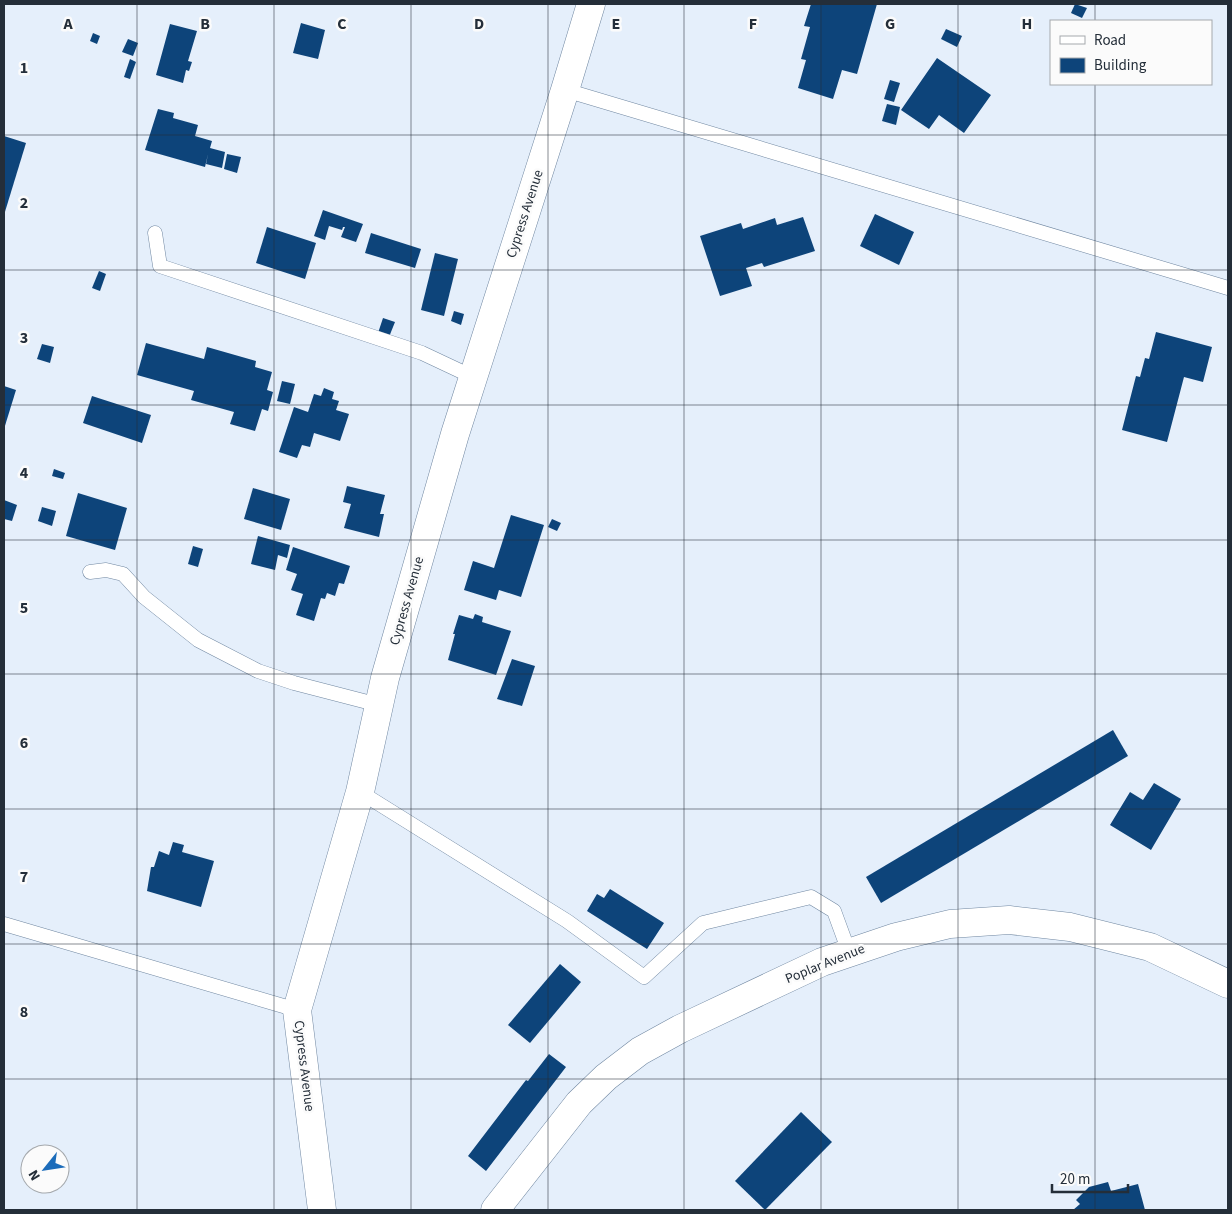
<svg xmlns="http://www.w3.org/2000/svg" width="1232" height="1214" font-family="'Source Sans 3',sans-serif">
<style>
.building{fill:#0d447a}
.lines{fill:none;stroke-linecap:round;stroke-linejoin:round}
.service-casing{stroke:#7087a1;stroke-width:15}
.minor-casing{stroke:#7087a1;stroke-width:29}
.service{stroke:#fff;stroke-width:14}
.minor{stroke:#fff;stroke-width:28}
.grid{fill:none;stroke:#242e39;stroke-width:1;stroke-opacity:0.55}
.labels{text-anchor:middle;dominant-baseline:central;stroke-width:5;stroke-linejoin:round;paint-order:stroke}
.street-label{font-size:14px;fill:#242e39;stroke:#fbfbfb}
.grid-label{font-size:16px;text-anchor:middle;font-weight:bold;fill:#242e39;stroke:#fbfbfb;stroke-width:5;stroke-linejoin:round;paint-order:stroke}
</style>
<rect width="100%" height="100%" fill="#e5effb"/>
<g class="building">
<polygon points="811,4 877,4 857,74 842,70 833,99 798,88 806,60 801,59 810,27 804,26"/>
<polygon points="1075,4 1087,8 1082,18 1071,13"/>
<polygon points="301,23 325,30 318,59 293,53"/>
<polygon points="170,24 197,31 188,61 192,62 189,71 186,70 183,83 156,75"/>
<polygon points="946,29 962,36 957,47 941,39"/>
<polygon points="93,33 100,36 97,44 90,41"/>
<polygon points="128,39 138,43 133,56 122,52"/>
<polygon points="937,58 991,95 964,133 939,115 929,129 901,110"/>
<polygon points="130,59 136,62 130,79 124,77"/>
<polygon points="890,80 900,83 894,102 884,99"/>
<polygon points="887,104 900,107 896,125 882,121"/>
<polygon points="158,109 174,113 173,118 198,125 195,136 212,141 210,148 225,152 222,168 206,164 208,154 205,167 145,150"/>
<polygon points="4,136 26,143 4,215"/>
<polygon points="227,154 241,157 237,173 224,169"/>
<polygon points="323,210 363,224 356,242 341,237 345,227 343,227 342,230 329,226 325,240 314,236"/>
<polygon points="875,214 914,232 899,265 860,246"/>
<polygon points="803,217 815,251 764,267 762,263 746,268 752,286 720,296 700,236 741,223 743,229 775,218 777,225"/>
<polygon points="267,227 316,243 305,279 256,263"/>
<polygon points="371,233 421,249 415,268 365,253"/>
<polygon points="435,253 458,259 444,316 421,310"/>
<polygon points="99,271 106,274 100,291 92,288"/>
<polygon points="454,311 464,314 461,325 451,321"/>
<polygon points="383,318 395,322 389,337 378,333"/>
<polygon points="1156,332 1212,347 1203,382 1184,377 1167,442 1122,430 1136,376 1140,377 1145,358 1149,359"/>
<polygon points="146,343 204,359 207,347 256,361 255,367 272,372 267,390 273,392 268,411 262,409 255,431 230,424 234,412 191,400 194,391 137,375"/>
<polygon points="42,344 54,347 50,363 37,359"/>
<polygon points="282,381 295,384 290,404 277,401"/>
<polygon points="4,386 16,390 4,429"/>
<polygon points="324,388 334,392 332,399 339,401 336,410 349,414 340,441 314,433 310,447 302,445 297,458 279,452 294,407 308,412 314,394 321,396"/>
<polygon points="92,396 151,415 142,443 83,423"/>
<polygon points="54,469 65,473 63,479 52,476"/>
<polygon points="347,486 385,495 380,514 384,514 379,537 344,528 351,504 343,502"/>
<polygon points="253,488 290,499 281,530 244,519"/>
<polygon points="78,493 127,508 115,550 66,536"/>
<polygon points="4,500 17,505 12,521 4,519"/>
<polygon points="42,507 56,511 52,526 38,521"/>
<polygon points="511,515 544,525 521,597 499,590 496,600 464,590 473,561 494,568"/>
<polygon points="552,519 561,523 557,531 548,527"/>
<polygon points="258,536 290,545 287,558 278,555 275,570 251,564"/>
<polygon points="193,546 203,549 198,567 188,564"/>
<polygon points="293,547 350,566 344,584 339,583 335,596 327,593 325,599 321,598 314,621 296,615 303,594 291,590 297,574 286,570"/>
<polygon points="475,614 483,617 482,622 511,631 496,675 448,660 455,634 453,634 459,615 473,619"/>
<polygon points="512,659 535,666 522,706 497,699"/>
<polygon points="1113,730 1128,756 881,903 866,877"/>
<polygon points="1154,783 1181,799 1151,850 1110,825 1130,792 1143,800"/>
<polygon points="173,842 184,845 182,852 214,861 201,907 147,891 151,867 154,867 159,851 169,855"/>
<polygon points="610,889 664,923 647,949 587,911 597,894 604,898"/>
<polygon points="560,964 581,982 530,1043 508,1025"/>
<polygon points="549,1054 566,1067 486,1171 468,1156 526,1080 528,1081"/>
<polygon points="801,1112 832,1142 765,1210 735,1181"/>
<polygon points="1108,1182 1111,1191 1138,1184 1145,1210 1073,1210 1080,1204 1076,1200 1089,1187"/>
</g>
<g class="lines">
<g class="service-casing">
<g id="service">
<polyline points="565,90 1228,288"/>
<polyline points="155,233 160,266 422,353 473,377"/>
<polyline points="90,572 106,570 123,574 144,597 198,640 258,671 294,683 379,705"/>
<polyline points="360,792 567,921 644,977 703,923 811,897 834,911 849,952"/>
<polyline points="4,924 297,1010"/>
</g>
</g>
<g class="minor-casing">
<g id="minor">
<polyline points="322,1210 297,1010 360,792 385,678 455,434 565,90 591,4"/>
<polyline points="495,1210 579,1103 606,1077 640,1051 680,1029 822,962 896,937 950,924 1009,920 1070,927 1150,947 1228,984"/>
</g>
</g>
<use href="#service" class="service"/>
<use href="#minor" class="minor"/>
</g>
<path class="grid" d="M137 4V1210M274 4V1210M411 4V1210M548 4V1210M684 4V1210M821 4V1210M958 4V1210M1095 4V21M1095 84V1210M4 135H1228M4 270H1228M4 405H1228M4 540H1228M4 674H1228M4 809H1228M4 944H1228M4 1079H1228"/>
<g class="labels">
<g class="street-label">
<text transform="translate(525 214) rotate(-72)">Cypress Avenue</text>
<text transform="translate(407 601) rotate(-74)">Cypress Avenue</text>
<text transform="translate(825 964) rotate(-22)">Poplar Avenue</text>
<text transform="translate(304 1066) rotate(83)">Cypress Avenue</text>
</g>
</g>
<g class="grid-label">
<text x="68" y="29">A</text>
<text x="205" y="29">B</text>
<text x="342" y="29">C</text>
<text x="479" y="29">D</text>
<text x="616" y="29">E</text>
<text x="753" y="29">F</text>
<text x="890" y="29">G</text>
<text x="1027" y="29">H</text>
<text x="24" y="73">1</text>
<text x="24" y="208">2</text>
<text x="24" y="343">3</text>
<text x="24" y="478">4</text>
<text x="24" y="613">5</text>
<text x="24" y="748">6</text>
<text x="24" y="882">7</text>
<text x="24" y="1017">8</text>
</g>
<rect width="1232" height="1214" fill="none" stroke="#242e39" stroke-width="10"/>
<rect x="1050" y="20" width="162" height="65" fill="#fbfbfb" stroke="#a5a9ad"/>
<rect x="1060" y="36" width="25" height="8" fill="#ffffff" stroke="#a5a9ad"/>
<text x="1094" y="45" font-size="15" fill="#242e39">Road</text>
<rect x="1060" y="58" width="25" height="15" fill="#0d447a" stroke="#a5a9ad"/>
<text x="1094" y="70" font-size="15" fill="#242e39">Building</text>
<g transform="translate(45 1169) rotate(240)"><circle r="24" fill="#fbfbfb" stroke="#a5a9ad"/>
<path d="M0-4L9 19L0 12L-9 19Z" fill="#1c6cba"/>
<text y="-8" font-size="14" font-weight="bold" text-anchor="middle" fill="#242e39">N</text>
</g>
<path d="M1052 1184v8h76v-8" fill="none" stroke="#242e39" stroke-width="2.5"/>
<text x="1060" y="1184" font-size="15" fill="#242e39" stroke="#fbfbfb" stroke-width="4" paint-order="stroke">20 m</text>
</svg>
